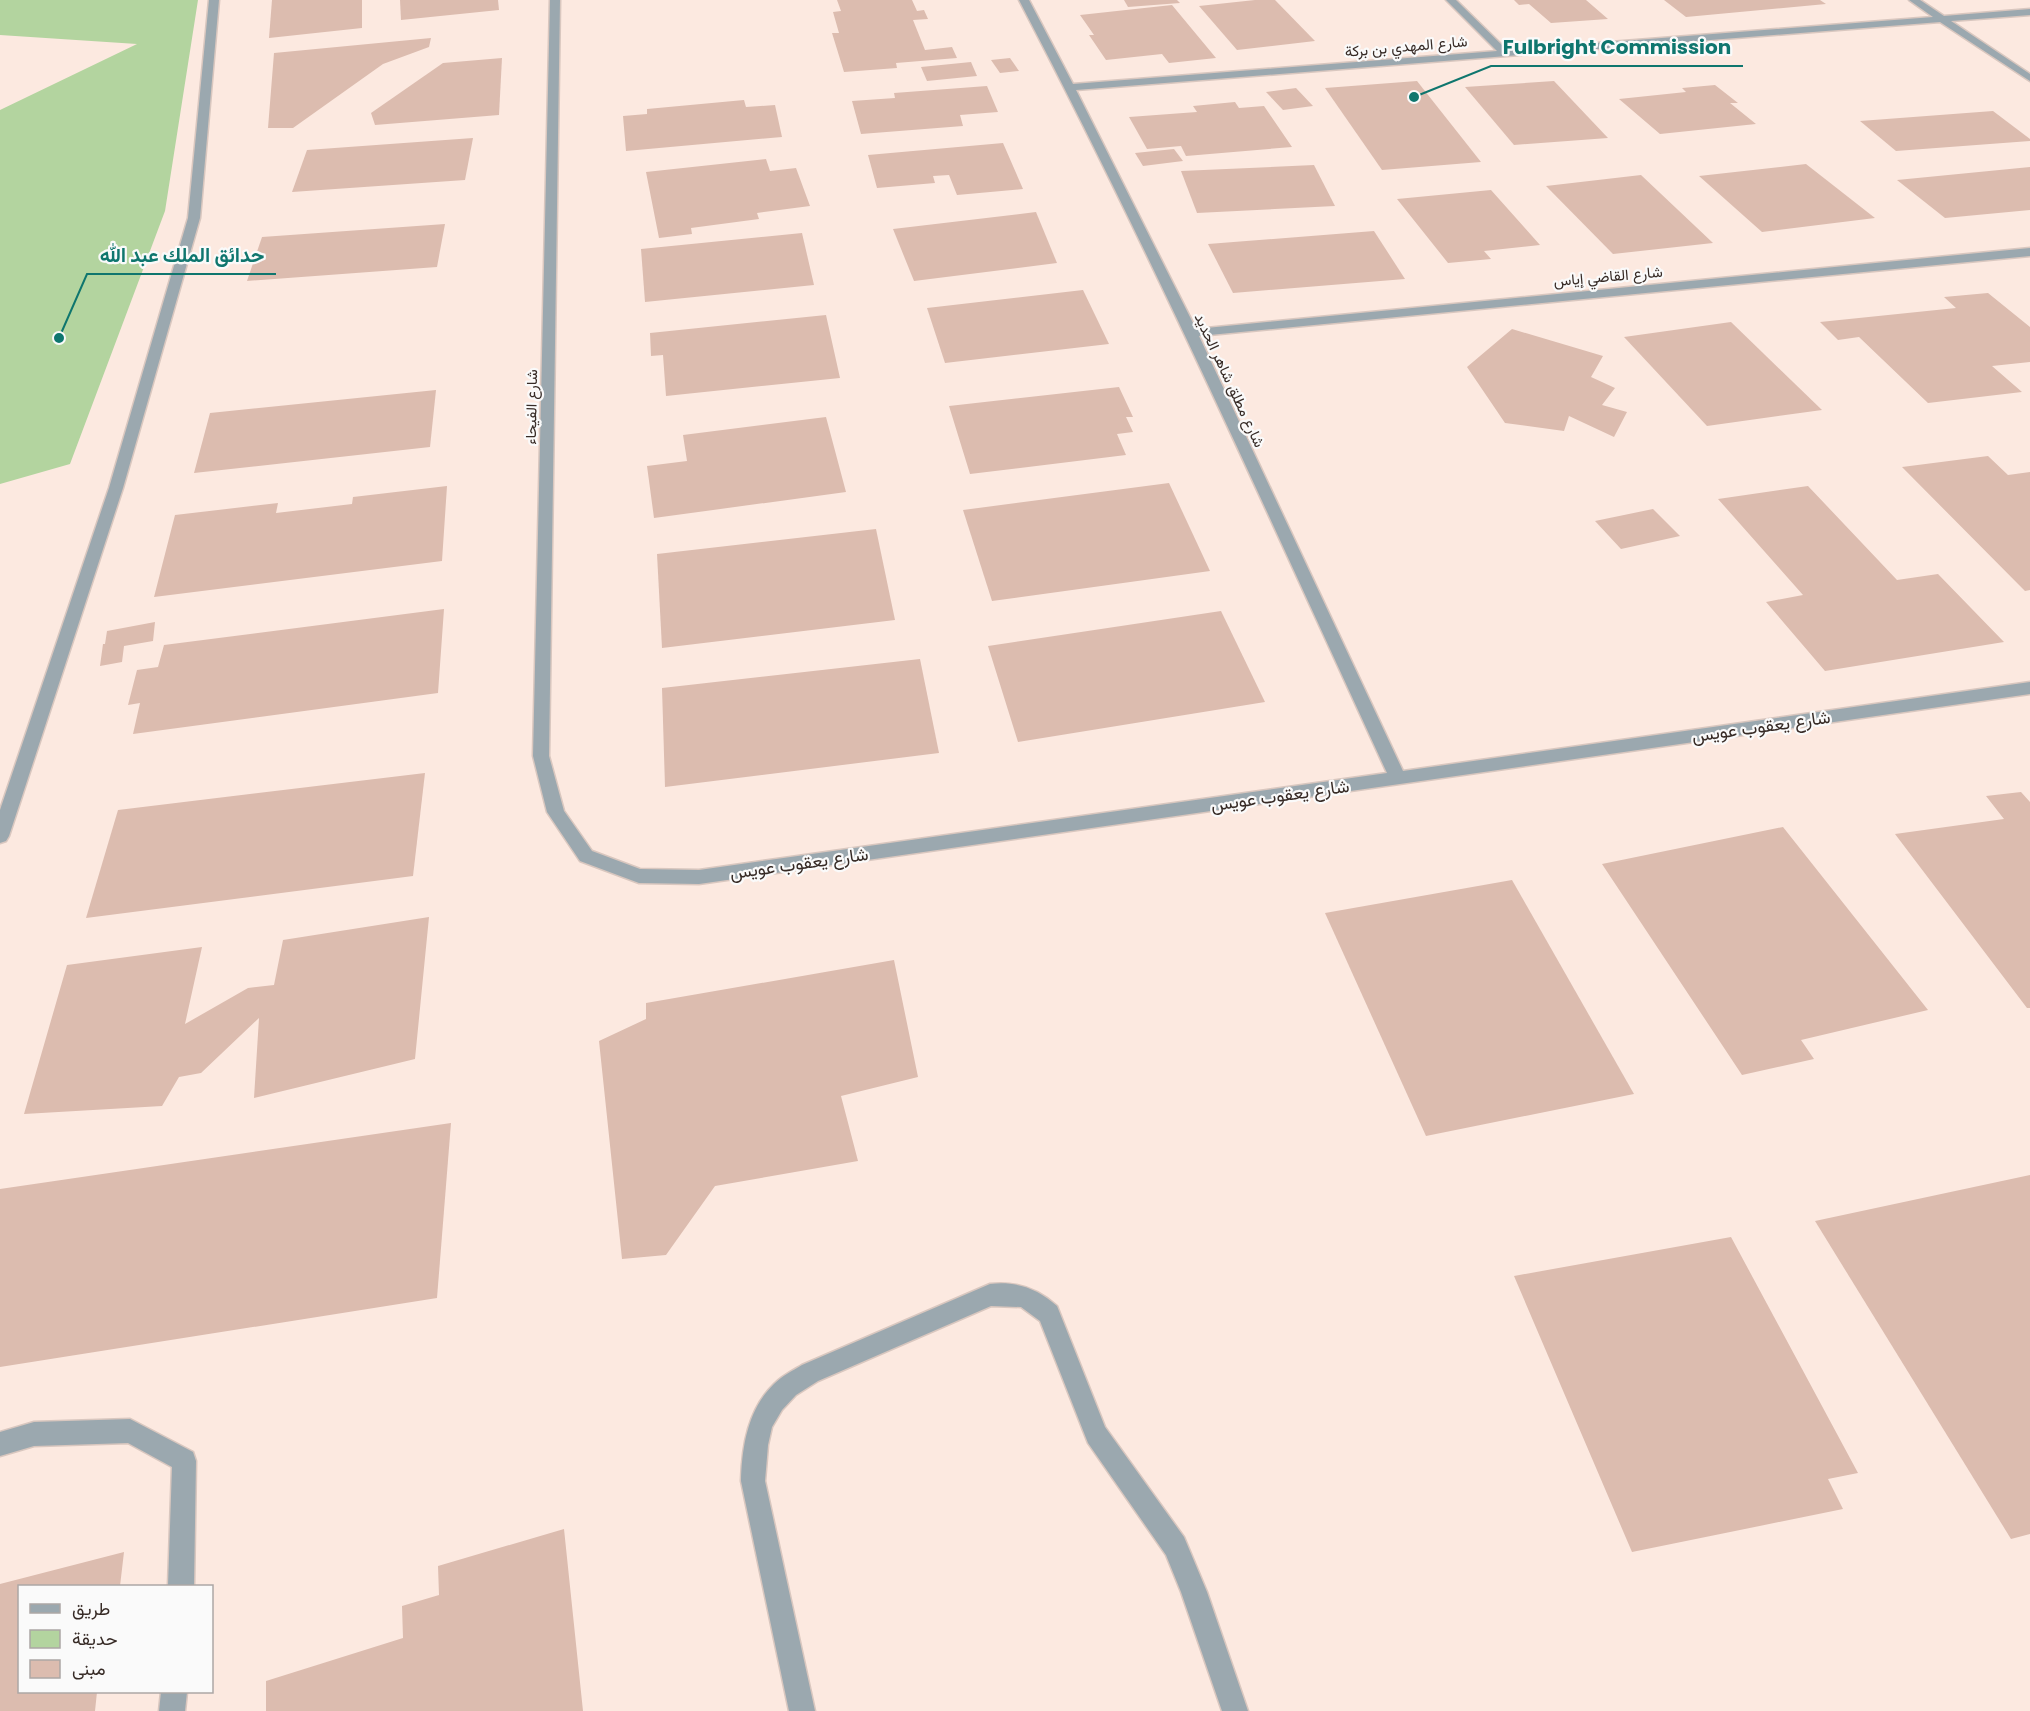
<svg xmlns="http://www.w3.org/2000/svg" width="2030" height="1711" font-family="Poppins,Vazirmatn,sans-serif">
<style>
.green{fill:#b3d49f}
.building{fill:#dcbcaf}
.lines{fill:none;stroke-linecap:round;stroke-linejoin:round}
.minor-casing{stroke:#d9c7bf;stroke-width:3}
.minor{fill:#9ba8af;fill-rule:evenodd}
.labels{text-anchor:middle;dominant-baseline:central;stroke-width:4.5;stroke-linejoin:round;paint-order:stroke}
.far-street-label{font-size:15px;fill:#372b26;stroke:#fafafa}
.street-label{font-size:18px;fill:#372b26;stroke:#fafafa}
.leader{fill:none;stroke:#0f766e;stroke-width:2}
.callout-dot{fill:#0f766e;stroke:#fafafa;stroke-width:2}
.callout-label{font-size:20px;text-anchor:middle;font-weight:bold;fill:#0f766e;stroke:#fafafa;stroke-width:4.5;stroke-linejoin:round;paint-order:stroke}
</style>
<rect width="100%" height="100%" fill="#fce9e0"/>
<polygon class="green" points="0,0 198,0 165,211 70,464 0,484 0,110 137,44 0,35"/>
<g class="building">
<polygon points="272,0 362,0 362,28 269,38"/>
<polygon points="400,0 498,0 499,10 401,20"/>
<polygon points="837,0 912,0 917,11 924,10 928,19 913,20 925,50 952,47 957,58 896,63 897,68 844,72 832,33 839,33 833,12 841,11"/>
<polygon points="1124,0 1177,0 1180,3 1128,7"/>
<polygon points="1255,0 1275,0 1315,41 1237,50 1199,6"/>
<polygon points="1514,0 1586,0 1608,19 1551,23 1529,4 1519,5"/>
<polygon points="1664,0 1820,0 1826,4 1686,17"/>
<polygon points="1172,5 1216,58 1169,63 1162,54 1106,60 1089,35 1094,35 1080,15"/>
<polygon points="431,38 429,47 383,64 293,128 268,128 274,53"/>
<polygon points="502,58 499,115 375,125 371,113 443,63"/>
<polygon points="1010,58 1019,71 1000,73 991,60"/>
<polygon points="971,62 977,76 927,81 921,67"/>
<polygon points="1417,81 1481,162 1382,170 1325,88"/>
<polygon points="1554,81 1608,138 1514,145 1465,87"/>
<polygon points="1715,85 1738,103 1730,103 1756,124 1660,134 1619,99 1686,92 1682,88"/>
<polygon points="987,86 998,112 960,115 963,126 861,134 852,101 895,98 894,93"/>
<polygon points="1296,88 1313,106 1283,110 1266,92"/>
<polygon points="744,100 746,107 775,105 782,137 626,151 623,116 647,114 647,109"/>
<polygon points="1235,102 1239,108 1264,106 1292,147 1186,156 1181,146 1147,149 1129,117 1197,112 1193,106"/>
<polygon points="1993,111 2030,139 2030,141 1896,151 1860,121"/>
<polygon points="473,138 465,180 292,192 307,150"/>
<polygon points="1003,143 1023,189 957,195 949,175 933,176 935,183 877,188 868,155"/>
<polygon points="1174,149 1183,161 1143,166 1135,153"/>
<polygon points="766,159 770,171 796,168 810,206 757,213 759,219 691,228 692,234 659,238 646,172"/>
<polygon points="1806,164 1875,218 1762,232 1699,176"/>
<polygon points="1314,165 1335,206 1197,213 1181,171"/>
<polygon points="2030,167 2030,210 1945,218 1897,180"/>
<polygon points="1641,175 1713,243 1613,254 1546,186"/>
<polygon points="1491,190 1540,245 1484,251 1491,259 1448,263 1397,199"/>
<polygon points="1036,212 1057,263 914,281 893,229"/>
<polygon points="445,224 437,267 247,281 262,237"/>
<polygon points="1374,231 1405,279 1233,293 1208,244"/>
<polygon points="802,233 814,285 645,302 641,249"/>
<polygon points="1083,290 1109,344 945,363 927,308"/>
<polygon points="1988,293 2030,327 2030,362 1992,366 2022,392 1928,403 1859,337 1838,340 1820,322 1956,308 1944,297"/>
<polygon points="826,315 840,378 666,396 663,355 651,356 650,333"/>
<polygon points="1731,322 1822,410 1707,426 1624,337"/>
<polygon points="1512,329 1603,356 1591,377 1615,388 1602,405 1627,412 1614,437 1569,416 1564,431 1505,423 1467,367"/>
<polygon points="1119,387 1133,417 1126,417 1133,432 1117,434 1126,455 970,474 949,406"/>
<polygon points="436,390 430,447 194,473 210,413"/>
<polygon points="826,417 846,492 654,518 647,466 687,461 683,435"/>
<polygon points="1988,456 2008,475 2030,472 2030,590 2025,591 1902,467"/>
<polygon points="1169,483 1210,571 992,601 963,510"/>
<polygon points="447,486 442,561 154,597 175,515 278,503 276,513 352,504 353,497"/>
<polygon points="1808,486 1897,580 1938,574 2004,642 1825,671 1766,602 1803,595 1718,499"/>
<polygon points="1653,509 1680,536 1621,549 1595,521"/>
<polygon points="876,529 895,620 662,648 657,554"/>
<polygon points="444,609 438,693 133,734 140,703 128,705 137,670 158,667 164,645"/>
<polygon points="1221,611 1265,702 1018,742 988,646"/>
<polygon points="155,622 153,641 124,646 122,662 100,666 103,644 105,644 107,631"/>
<polygon points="920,659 939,753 665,787 662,688"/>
<polygon points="425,773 413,876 86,918 118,810"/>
<polygon points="2021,792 2030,802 2030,1008 2027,1008 1895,834 2004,819 1986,796"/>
<polygon points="1783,827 1928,1010 1801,1040 1814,1059 1742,1075 1602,864"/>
<polygon points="1512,880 1634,1094 1426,1136 1325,913"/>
<polygon points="429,917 415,1059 254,1098 259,1018 201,1073 179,1077 162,1106 24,1114 67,965 202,947 185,1024 248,988 274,985 283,940"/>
<polygon points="894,960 918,1077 841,1096 858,1161 715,1186 666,1255 622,1259 599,1041 646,1019 646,1003"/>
<polygon points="451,1123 437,1298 0,1367 0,1189"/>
<polygon points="2030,1175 2030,1534 2011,1539 1815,1221"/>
<polygon points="1731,1237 1858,1473 1828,1479 1843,1509 1632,1552 1514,1276"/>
<polygon points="564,1529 583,1711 266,1711 266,1681 403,1638 402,1606 439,1595 438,1566"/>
<polygon points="124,1552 120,1586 20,1586 20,1692 97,1692 95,1711 0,1711 0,1584"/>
</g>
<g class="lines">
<g class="minor-casing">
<g id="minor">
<polygon points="209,0 219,0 200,218 123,488 9,836 6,841 0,843 0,810 109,488 188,218"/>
<path d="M550 0H560L549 756 564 811 592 851 640 869 699 870 1387 773C1267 513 1152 254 1019 0H1029L1073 84 1497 51 1446 0H1456L1507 50 1933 17 1909 0H1920L1944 16 2030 9V15L1951 21 2030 74V81L1940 22 1076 90 1196 329 2030 248V256L1199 336 1403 771 2030 682V694L699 884 639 883 580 861 547 812 533 756Z"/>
<path d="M990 1284C1016 1281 1037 1288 1057 1306L1105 1427 1184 1537 1207 1592 1248 1711H1222L1181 1592 1166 1555 1088 1443 1040 1321 1021 1307 991 1306 818 1381 796 1395 782 1410 772 1427 768 1445 765 1481 815 1711H789L741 1481C742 1446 748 1409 774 1384 782 1376 792 1371 802 1365Z"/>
<polygon points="130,1419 193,1452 196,1461 194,1586 168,1586 172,1467 128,1443 34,1446 0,1456 0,1432 34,1422"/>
<polygon points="161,1692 187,1692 185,1711 159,1711"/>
</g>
</g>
<use href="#minor" class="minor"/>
</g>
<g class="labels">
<g class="far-street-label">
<text transform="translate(1406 46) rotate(-5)">شارع المهدي بن بركة</text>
<text transform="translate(1608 276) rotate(-5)">شارع القاضي إياس</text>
<text transform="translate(1230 380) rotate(65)">شارع مطلق شاهر الحديد</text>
<text transform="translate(531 407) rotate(-89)">شارع الفيحاء</text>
</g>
<g class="street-label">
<text transform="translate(1761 726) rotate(-8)">شارع يعقوب عويس</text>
<text transform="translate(1280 795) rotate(-8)">شارع يعقوب عويس</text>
<text transform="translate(799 863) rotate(-8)">شارع يعقوب عويس</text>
</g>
</g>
<path class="leader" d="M1414 97L1491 66H1743M59 338L87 274H276"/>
<g class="callout-dot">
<circle cx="1414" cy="97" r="6"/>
<circle cx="59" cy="338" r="6"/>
</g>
<g class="callout-label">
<text x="1617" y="54">Fulbright Commission</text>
<text x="182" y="262">حدائق الملك عبد الله</text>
</g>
<rect x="18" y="1585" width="195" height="108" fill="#fafafa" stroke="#aca7a5" stroke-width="1.5"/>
<rect x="30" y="1604" width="30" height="9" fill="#9ba8af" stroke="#aca7a5" stroke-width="1.5"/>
<text x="72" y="1615" font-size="18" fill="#372b26">طريق</text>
<rect x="30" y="1630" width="30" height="18" fill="#b3d49f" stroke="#aca7a5" stroke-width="1.5"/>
<text x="72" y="1645" font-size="18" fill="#372b26">حديقة</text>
<rect x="30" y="1660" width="30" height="18" fill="#dcbcaf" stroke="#aca7a5" stroke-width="1.5"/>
<text x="72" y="1675" font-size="18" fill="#372b26">مبنى</text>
</svg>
